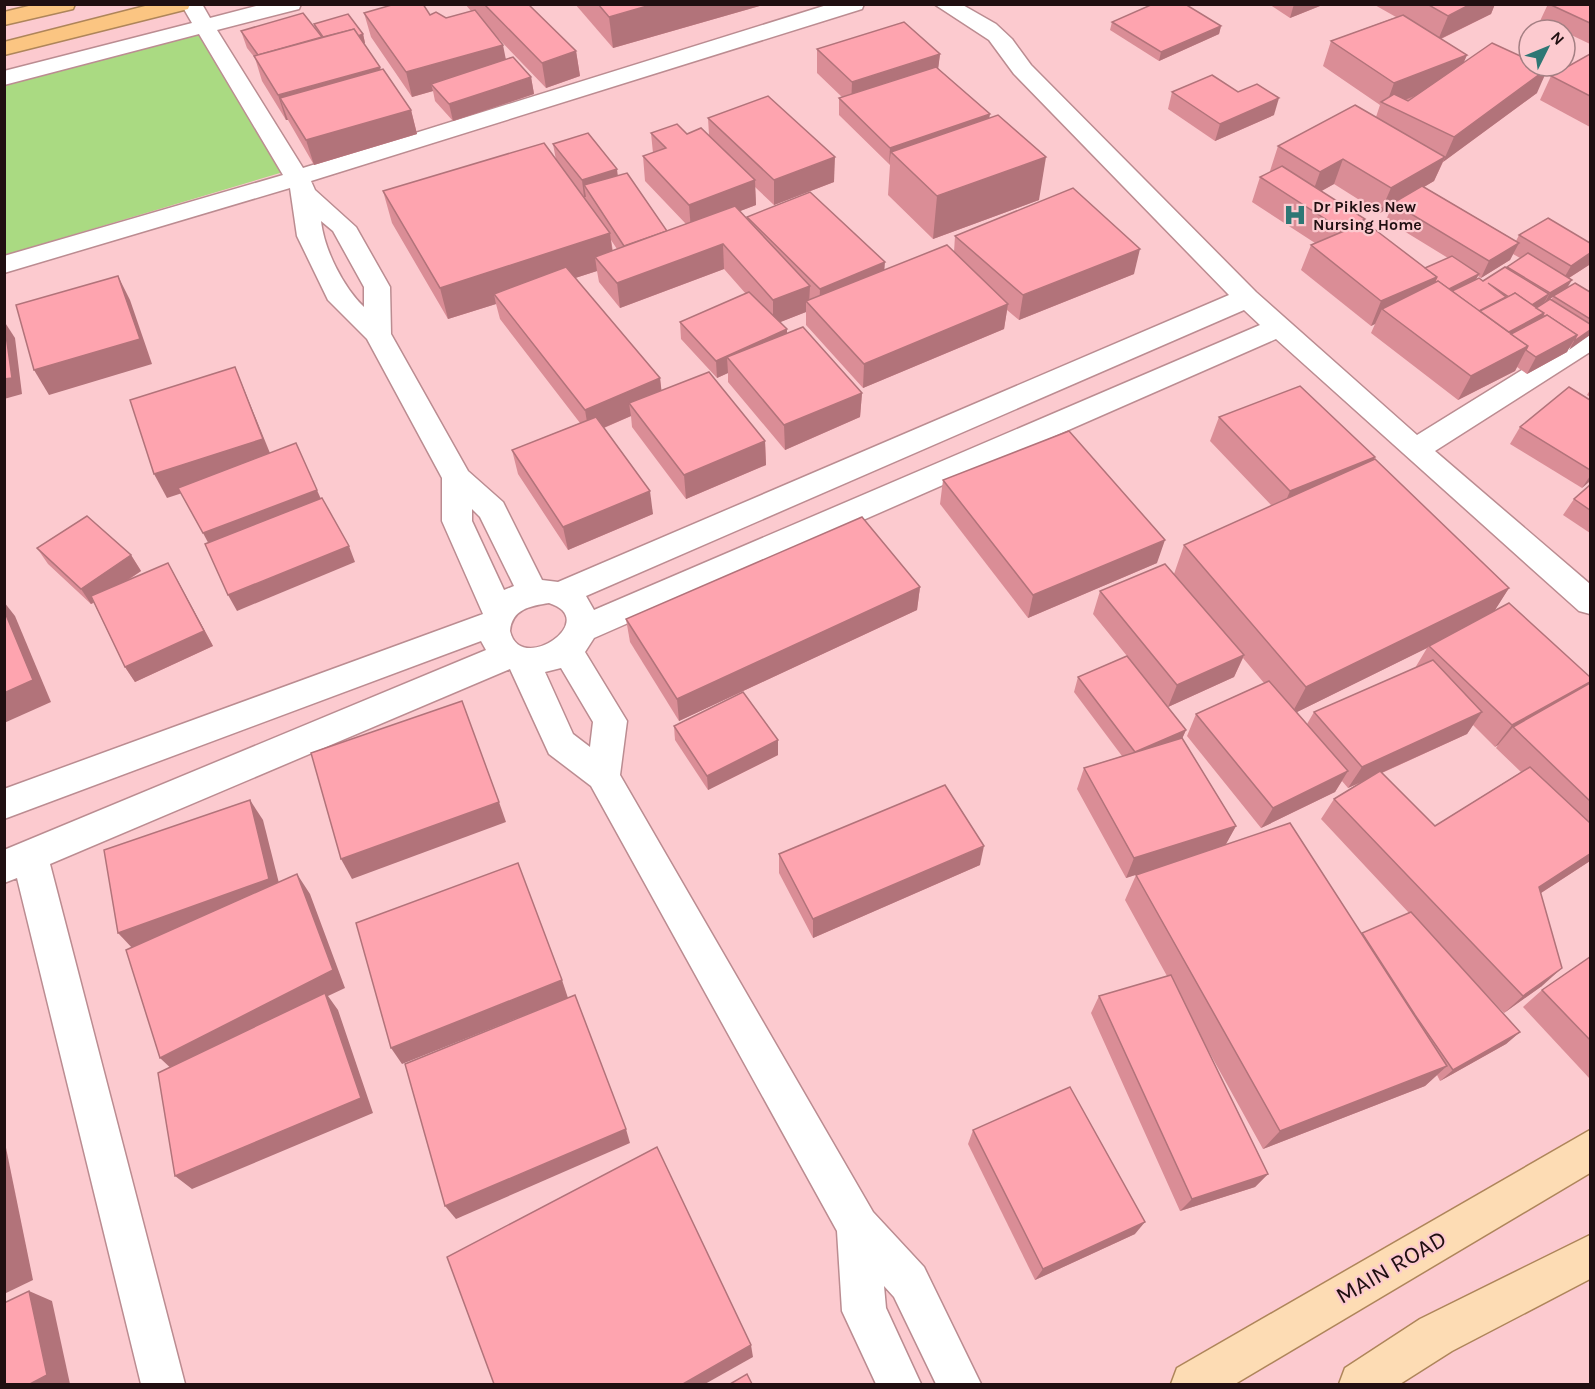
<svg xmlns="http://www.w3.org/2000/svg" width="1595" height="1389" font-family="Karla,sans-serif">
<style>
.green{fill:#aada82}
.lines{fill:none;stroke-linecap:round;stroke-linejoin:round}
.minor-casing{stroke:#bb8c91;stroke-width:3}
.major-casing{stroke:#ae855a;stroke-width:3}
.highway-casing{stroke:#ae855a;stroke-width:3}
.minor{fill:#fff;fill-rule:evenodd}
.major{fill:#fddcb4;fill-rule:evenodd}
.highway{fill:#fbc582;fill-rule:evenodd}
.wall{fill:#da8d96;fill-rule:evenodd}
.shaded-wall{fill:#b2737a}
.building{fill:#fea4af;stroke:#b2737a;stroke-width:1.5}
.labels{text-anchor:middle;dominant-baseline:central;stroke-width:4.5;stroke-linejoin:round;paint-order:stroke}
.far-poi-label{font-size:16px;font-weight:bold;fill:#200f11;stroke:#fccacf;text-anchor:start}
.near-street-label{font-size:24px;fill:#200f11;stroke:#fccacf}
</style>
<rect width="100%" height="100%" fill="#fccacf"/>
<polygon class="green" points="204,27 290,170 5,255 5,79"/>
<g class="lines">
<g class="minor-casing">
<path id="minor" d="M181 4H202L210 18 264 4H301L299 9 217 30 303 168 830 4H864L862 9 311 181 315 190 356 227 390 287 391 334 468 471 503 502 542 580 558 582 1229 295 1014 74 989 40 934 4H961L996 24 1012 39 1031 65 1256 292 1417 435 1580 334 1590 331V352L1435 451 1590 584V614L1579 611 1276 339 594 638 585 652 627 721 620 775 873 1212 924 1267 981 1384H936L894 1297 884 1286 886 1308 921 1384H876L842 1311 837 1231 591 786 549 754 510 669 50 864 185 1384H141L17 878 4 883V850L486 650 481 641 4 819V789L483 614 442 521V478L367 339 328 300 297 236 290 188 4 273V256L283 175 199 34 4 85V71L192 23ZM321 221 333 231 364 287V307C343 287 324 249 321 221ZM1244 310 1260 325 594 610 586 596ZM472 509 480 517 514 586 504 590 472 521ZM549 603C602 620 520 676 510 631 512 609 530 606 549 603ZM561 668 593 722 590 747 573 734 545 672Z"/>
</g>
<g class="major-casing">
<g id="major">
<polygon points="1590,1130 1590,1173 1235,1384 1171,1384 1177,1368"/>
<polygon points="1590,1235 1590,1279 1452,1351 1400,1384 1339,1384 1345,1368 1420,1319"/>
</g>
</g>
<g class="highway-casing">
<g id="highway">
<polygon points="37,4 75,4 73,9 4,25 4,12"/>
<polygon points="153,4 190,4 188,9 4,55 4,42"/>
</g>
</g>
<use href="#minor" class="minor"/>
<use href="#major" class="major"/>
<use href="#highway" class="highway"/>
</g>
<g class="wall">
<polygon points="465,4 528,4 576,51 580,76 546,88 496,36 506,60 531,77 534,94 453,121 435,101 433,91 412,97 371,37 364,13 446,18 471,11"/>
<polygon points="575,4 767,4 613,48"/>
<polygon points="1269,4 1325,4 1290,18"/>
<path d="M1373 4H1495L1491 14 1441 39 1467 55 1463 63 1537 93 1443 162 1434 181 1424 187 1516 241 1519 235 1589 265 1569 278 1567 287 1590 292V335L1568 349 1567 352 1527 374 1517 367 1515 371 1458 400 1371 333 1375 324 1371 326 1301 270 1311 245 1315 243 1252 202 1260 177 1271 172 1270 171 1278 146 1376 117 1380 105 1323 66 1331 41 1396 17ZM1334 184 1380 213 1392 206 1386 220 1448 258 1425 268 1321 191ZM1513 254 1520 258 1506 268 1483 281 1476 279 1478 276 1481 278 1510 260ZM1553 297 1551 300 1536 308 1545 301V302Z"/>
<polygon points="1548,4 1590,4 1590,44 1565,32 1565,30 1560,30 1540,21"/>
<polygon points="1112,22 1221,26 1219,34 1159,61 1110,30"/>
<polygon points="314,24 363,34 365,43 364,43 381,70 411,110 417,134 314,165 288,120 286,120 262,81 255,58 247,48 241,31 315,29"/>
<polygon points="817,49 940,54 938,68 989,118 1039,200 933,239 888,195 890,165 839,115 839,98 842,97 817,73"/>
<polygon points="1590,54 1590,127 1540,100 1551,76"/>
<polygon points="1172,92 1238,92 1274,115 1215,141 1168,109"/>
<path d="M708 118 834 182 774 205 755 187 756 205 740 211 747 219V217L884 270 954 252 955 236 1134 274 1019 320 1007 310 1004 329 863 388 806 325V312L780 322 787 329V334L862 393 860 417 785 450 728 382V373L717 378 681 339 680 322 746 294 724 269 620 308 599 282 597 271 575 278 660 378 661 390 765 441 766 465 686 499 632 427 631 416 604 428 653 514 568 550 518 474 512 450 580 423 500 319 496 304 448 319 392 223 383 191 556 160 553 144 618 175 667 231 686 224 645 181 643 156 653 153 651 133 687 134 709 135ZM611 240 617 249 613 251Z"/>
<polygon points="1590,390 1590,397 1587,395"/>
<polygon points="1590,400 1590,481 1582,488 1510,444 1520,427"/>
<path d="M1219 417 1375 457 1373 460 1509 588 1494 611 1590 677V861L1541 893 1542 986 1504 1013 1465 972 1520 1032 1506 1044 1440 1081 1437 1075 1425 1086 1263 1149 1203 1041 1268 1174 1255 1187 1180 1211 1091 1013 1099 996 1167 976 1125 900 1136 875 1180 860 1126 878 1077 789 1084 768 1122 756 1074 692 1078 677 1127 656 1093 614 1100 591 1174 574 1184 545 1272 506 1210 441ZM1427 648 1415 668 1314 712 1307 724 1297 712ZM1243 658 1264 683 1196 714 1187 736 1261 828 1335 792 1342 781 1348 788 1361 782 1334 799 1321 819 1409 913 1362 933 1225 845 1236 826 1182 739 1186 730 1134 665 1168 707 1234 677ZM1473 725 1495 747 1498 745 1496 748 1521 772 1435 826 1382 773 1467 734Z"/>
<polygon points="943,480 1157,563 1028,618 940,504"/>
<polygon points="1590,485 1590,533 1563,515 1574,499"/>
<polygon points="37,548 131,555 141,571 127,581 177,579 213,646 135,682 125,667 94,603 91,604 48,564"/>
<polygon points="920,587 917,610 679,721 630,642 626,619"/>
<polygon points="674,726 778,755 708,790 675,740"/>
<polygon points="779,854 980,865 813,938 779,873"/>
<polygon points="1590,957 1590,1079 1523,1007 1542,990"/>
<polygon points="973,1130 1135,1234 1035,1280 968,1144"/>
</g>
<g class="shaded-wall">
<polygon points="654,4 767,4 613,48 609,17"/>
<polygon points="1294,4 1325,4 1290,18"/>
<polygon points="1471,4 1495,4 1491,14 1438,40 1448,16"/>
<polygon points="1221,26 1219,34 1159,61 1161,52"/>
<polygon points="363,34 365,43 331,53 328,44"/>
<polygon points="503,45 508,70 431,84 433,91 412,97 406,72"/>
<polygon points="576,51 580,76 546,88 542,63"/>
<polygon points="940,54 937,78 851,107 852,82"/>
<polygon points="1467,55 1456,80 1389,106 1386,105 1394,83"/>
<polygon points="380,67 387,91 280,98 288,120 286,120 278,95"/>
<polygon points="1548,68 1537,93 1443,162 1454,137"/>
<polygon points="531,77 534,94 453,121 449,104"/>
<polygon points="1279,98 1274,115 1215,141 1220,124"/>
<polygon points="411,110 417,134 314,165 306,140"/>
<polygon points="990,114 987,131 891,152 889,165 890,148"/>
<polygon points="835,157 834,182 774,205 774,180"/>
<polygon points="1046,157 1039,200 933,239 937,196"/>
<polygon points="1445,157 1434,181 1395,204 1393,203 1392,206 1380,213 1391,188"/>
<polygon points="1343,159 1334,184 1311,197 1320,172"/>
<polygon points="617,169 619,186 584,185 586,197 584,197 582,180"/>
<polygon points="755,180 756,205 691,230 689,205"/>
<polygon points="1365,219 1356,243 1349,229"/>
<polygon points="610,233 614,265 595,257 597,271 501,302 494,294 496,304 448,319 440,288"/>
<polygon points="1519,243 1510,260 1481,278 1489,261"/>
<polygon points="723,244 724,269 620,308 617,283"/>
<polygon points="1140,249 1134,274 1019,320 1023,295"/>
<polygon points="1590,253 1590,262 1589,265 1561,283 1571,266"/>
<polygon points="885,262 883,287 819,314 820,289"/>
<polygon points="1479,274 1474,283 1441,300 1439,294"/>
<polygon points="118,276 130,300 152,364 49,395 34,370"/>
<polygon points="1437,277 1425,302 1382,309 1375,324 1371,326 1381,301"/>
<polygon points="1572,280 1567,288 1545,302 1550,293"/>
<polygon points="810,286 809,304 806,301 806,312 773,325 773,300"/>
<polygon points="1549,294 1544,303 1522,316 1527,308"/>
<polygon points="1008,304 1004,329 863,388 864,364"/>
<polygon points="1544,313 1535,330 1504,334"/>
<polygon points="4,321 15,338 22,394 4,399"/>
<polygon points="787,329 787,346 727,357 728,373 717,378 716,361"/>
<polygon points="1590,330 1590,335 1569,350 1574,341"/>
<polygon points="1577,335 1567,352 1527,374 1536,357"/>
<polygon points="1528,346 1515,371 1458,400 1471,376"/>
<polygon points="235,367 274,463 167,498 154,474"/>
<polygon points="660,378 663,403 629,403 631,416 589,434 585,410"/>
<polygon points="862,393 860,417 785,450 784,425"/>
<polygon points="765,441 766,465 686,499 684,475"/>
<polygon points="1375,457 1363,481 1280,515 1290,491"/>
<polygon points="1590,476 1590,481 1582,488"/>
<polygon points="317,490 324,506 212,550 203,533"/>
<polygon points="650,491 653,514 568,550 563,527"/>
<polygon points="1165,540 1157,563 1028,618 1033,595"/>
<polygon points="349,546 355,562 237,611 228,595"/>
<polygon points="131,555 141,571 91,604 81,589"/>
<polygon points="168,563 213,646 135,682 125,667"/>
<polygon points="920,587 917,610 679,721 677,699"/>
<polygon points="1509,588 1490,618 1429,646 1427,648 1291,715 1306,687"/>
<polygon points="4,602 15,616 51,702 4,723"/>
<polygon points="1244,655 1234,677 1168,707 1177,685"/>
<polygon points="1590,682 1590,684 1513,727 1498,745 1495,747 1512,725"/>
<polygon points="1482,712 1467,734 1348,788 1362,767"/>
<polygon points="1186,730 1179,745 1135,752"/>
<polygon points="778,740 778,755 708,790 707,776"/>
<polygon points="1348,771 1335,792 1261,828 1273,808"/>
<polygon points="250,800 263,820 283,899 135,951 118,933"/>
<polygon points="499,802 506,822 352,879 341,859"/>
<polygon points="1236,826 1225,846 1126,878 1134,858"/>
<polygon points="984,846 980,865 813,938 813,919"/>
<polygon points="1590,854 1590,861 1521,906 1539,887"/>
<polygon points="297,874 310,894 345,988 328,996 338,1010 373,1113 192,1189 175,1176 177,1074 160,1058"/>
<polygon points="1562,968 1542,986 1504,1013 1523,996"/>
<polygon points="562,980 568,998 402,1064 391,1048"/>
<polygon points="1520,1032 1506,1044 1440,1081 1453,1070"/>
<polygon points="1447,1066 1425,1086 1263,1149 1280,1131"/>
<polygon points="626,1129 630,1143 456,1219 445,1206"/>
<polygon points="4,1138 33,1280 4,1294"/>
<polygon points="1268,1174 1255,1187 1180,1211 1192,1199"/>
<polygon points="1145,1222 1135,1234 1035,1280 1043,1269"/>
<polygon points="29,1291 52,1301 70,1384 30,1384"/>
<polygon points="751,1345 753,1357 705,1384 683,1384"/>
</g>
<g class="building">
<polygon points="395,4 423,4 430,15 436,12 446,18 475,10 503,45 406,72 364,13"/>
<polygon points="484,4 528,4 576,51 542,63"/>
<polygon points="598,4 654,4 609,17"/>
<polygon points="1153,4 1185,4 1221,26 1161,52 1112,22"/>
<polygon points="1427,4 1471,4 1448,16"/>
<polygon points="1549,4 1590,4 1590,23"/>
<polygon points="303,13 322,37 258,55 241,31"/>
<polygon points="348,14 363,34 358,36 354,29 323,37 314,24"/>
<polygon points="1403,15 1467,55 1394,83 1331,41"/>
<polygon points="904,22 940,54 852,82 817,49"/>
<polygon points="354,29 380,67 278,95 254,56"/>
<polygon points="1492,43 1529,60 1529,66 1543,66 1548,68 1454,137 1381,102 1394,94 1408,101"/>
<polygon points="1590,54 1590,96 1551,76"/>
<polygon points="513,57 531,77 449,104 431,84"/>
<polygon points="936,67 990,114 890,148 839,98"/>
<polygon points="383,69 411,110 306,140 280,98"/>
<polygon points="1212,75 1238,92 1257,84 1279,98 1220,124 1172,92"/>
<polygon points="768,96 835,157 774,180 708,118"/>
<polygon points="1355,105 1445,157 1391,188 1343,159 1320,172 1278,146"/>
<polygon points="998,115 1046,157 937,196 891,152"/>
<polygon points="677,124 687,134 701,128 755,180 689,205 643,156 666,148 651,133"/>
<polygon points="588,133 617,169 582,180 553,144"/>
<polygon points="544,143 610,233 440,288 383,191"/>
<polygon points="1282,166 1365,219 1349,229 1365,222 1437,277 1381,301 1311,245 1344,231 1260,177"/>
<polygon points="627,173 667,231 624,246 584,185"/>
<polygon points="1422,186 1519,243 1489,261 1393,203"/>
<polygon points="1073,188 1140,249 1023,295 955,236"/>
<polygon points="810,192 885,262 820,289 747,217"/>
<polygon points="735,206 810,286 773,300 723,244 617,283 595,257"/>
<polygon points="1548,218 1590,243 1590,253 1571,266 1519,235"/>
<polygon points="947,245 1008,304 864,364 806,301"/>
<polygon points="1528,253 1572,280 1550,293 1507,267"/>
<polygon points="1452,256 1479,274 1449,289 1438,281 1434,283 1437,277 1425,268"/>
<polygon points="566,267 660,378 585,410 494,294"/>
<polygon points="1505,267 1549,294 1532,305 1515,293 1509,297 1488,283 1506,297 1479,311 1452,291 1479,278 1483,281"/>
<polygon points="118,276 140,339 34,370 16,305"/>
<polygon points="1438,281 1528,346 1471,376 1382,309"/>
<polygon points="1575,283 1590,292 1590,319 1553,296"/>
<polygon points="749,292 787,329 716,361 680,322"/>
<polygon points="1515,293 1544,313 1509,332 1480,311"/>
<polygon points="1550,299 1590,324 1590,330 1574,341 1577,335 1547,315 1542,317 1544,313 1536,308"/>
<polygon points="1547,315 1577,335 1536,357 1526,350 1528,346 1511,334"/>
<polygon points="4,321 12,378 4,379"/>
<polygon points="803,327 862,393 784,425 727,357"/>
<polygon points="235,367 263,439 154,474 130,400"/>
<polygon points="709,372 765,441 684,475 629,403"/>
<polygon points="1300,386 1375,457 1290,491 1219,417"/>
<polygon points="1569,387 1590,400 1590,470 1520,427"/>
<polygon points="596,417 650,491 563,527 512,450"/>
<polygon points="1069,431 1165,540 1033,595 943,480"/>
<polygon points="296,443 317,490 203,533 178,488"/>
<polygon points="1375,459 1509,588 1306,687 1184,545"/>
<polygon points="1590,485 1590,510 1574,499"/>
<polygon points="322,498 349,546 228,595 205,544"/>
<polygon points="87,516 131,555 81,589 37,548"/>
<polygon points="862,517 920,587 677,699 626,619"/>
<polygon points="168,563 204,631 125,667 91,596"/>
<polygon points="1165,564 1244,655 1177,685 1100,591"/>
<polygon points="1509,603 1590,677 1590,682 1512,725 1429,646"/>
<polygon points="4,610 33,680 4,693"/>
<polygon points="1127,656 1186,730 1135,752 1078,677"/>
<polygon points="1433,660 1482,712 1362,767 1314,712"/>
<polygon points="1269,681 1348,771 1273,808 1196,714"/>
<polygon points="1590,683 1590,801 1513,727"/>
<polygon points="743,692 778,740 707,776 674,726"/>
<polygon points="462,701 499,802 341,859 311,753"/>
<polygon points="1182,738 1236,826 1134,858 1084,768"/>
<polygon points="1530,767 1590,823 1590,854 1539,887 1562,968 1523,996 1334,799 1380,771 1435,826"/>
<polygon points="945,785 984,846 813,919 779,854"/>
<polygon points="250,800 269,879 118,933 104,850"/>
<polygon points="1290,823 1447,1066 1280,1131 1136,875"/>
<polygon points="518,863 562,980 391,1048 356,923"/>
<polygon points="297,874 333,970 160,1058 126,950"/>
<polygon points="1411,912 1520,1032 1453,1070 1415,1015 1362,933"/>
<polygon points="1590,957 1590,1040 1542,990"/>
<polygon points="1171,975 1268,1174 1192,1199 1099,996"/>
<polygon points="325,993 361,1098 175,1176 158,1073"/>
<polygon points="575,995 626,1129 445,1206 405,1064"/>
<polygon points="1070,1087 1145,1222 1043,1269 973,1130"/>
<polygon points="657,1147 751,1345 683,1384 494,1384 447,1257"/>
<polygon points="29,1291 47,1375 30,1384 4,1384 4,1303"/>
<polygon points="747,1374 752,1384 730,1384"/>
</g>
<defs>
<g id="hospital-bare" transform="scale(1.8)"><path d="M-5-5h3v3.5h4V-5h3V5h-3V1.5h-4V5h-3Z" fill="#2e7775" stroke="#fccacf" stroke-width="2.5" paint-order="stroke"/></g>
</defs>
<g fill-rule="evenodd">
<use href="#hospital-bare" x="1295" y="215"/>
</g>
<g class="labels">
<g class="far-poi-label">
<text x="1313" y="206">Dr Pikles New<tspan x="1313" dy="18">Nursing Home</tspan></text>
</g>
<g class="near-street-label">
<text transform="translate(1391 1267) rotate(-30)">MAIN ROAD</text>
</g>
</g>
<rect width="1595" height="1389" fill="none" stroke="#200f11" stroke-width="12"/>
<g transform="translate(1547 48) rotate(47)"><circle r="28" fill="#fccacf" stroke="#a47f83" stroke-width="1.5"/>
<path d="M0-4.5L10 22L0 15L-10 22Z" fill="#2e7775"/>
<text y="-9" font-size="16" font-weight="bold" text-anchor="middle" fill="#200f11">N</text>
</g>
</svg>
